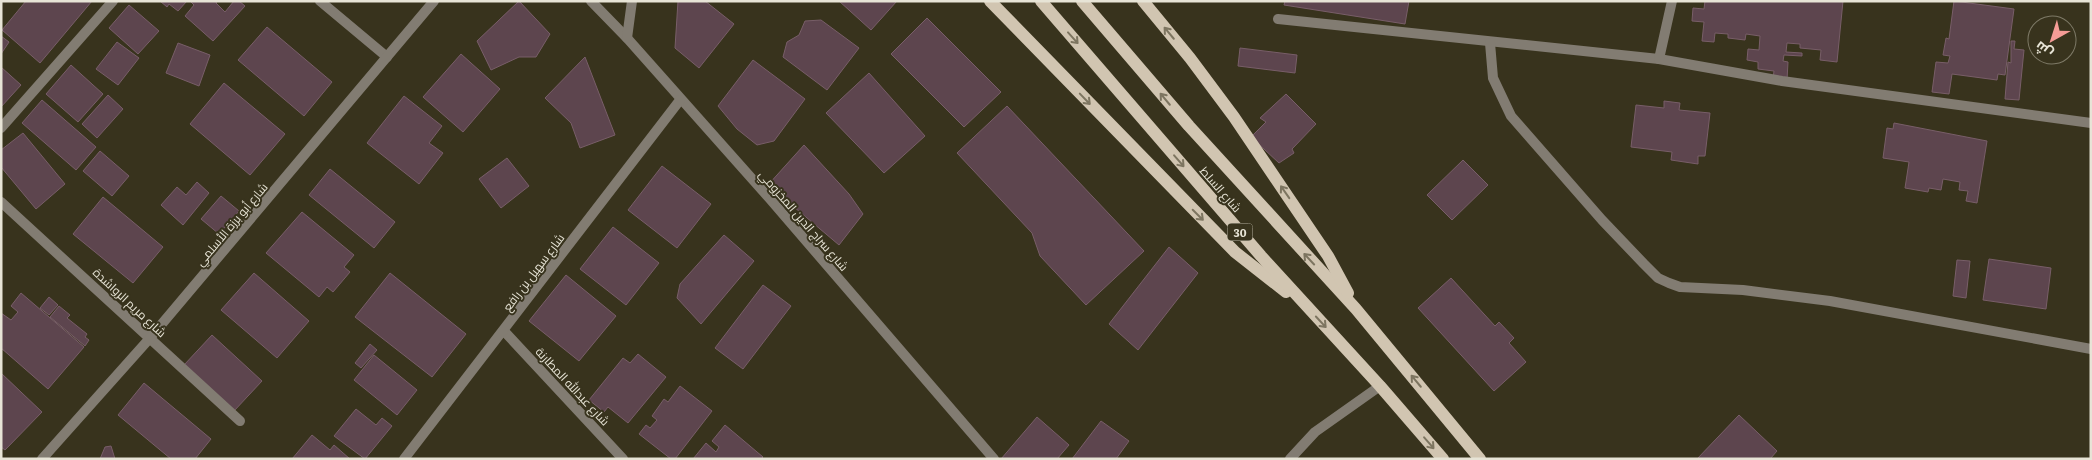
<svg xmlns="http://www.w3.org/2000/svg" width="2092" height="460" font-family="Literata,Cairo,serif">
<style>
.building{fill:#5d454e;stroke:#785e68}
.lines{fill:none;stroke-linecap:round;stroke-linejoin:round}
.minor{stroke:#827c72;stroke-width:10}
.primary{stroke:#d1c5b1;stroke-width:12}
.oneway{stroke:#7d7560}
.labels{text-anchor:middle;dominant-baseline:central;stroke-width:4;stroke-linejoin:round;paint-order:stroke}
.shield{fill:#38331d;stroke:#b2af9e;stroke-width:1}
.shield-label{font-size:11px;font-weight:bold;fill:#e7e4d6}
.street-label{font-size:12px;fill:#e7e4d6;stroke:#38331d}
</style>
<rect width="100%" height="100%" fill="#38331d"/>
<g class="building">
<polygon points="26,1 92,1 40,63 2,30"/>
<polygon points="160,1 187,1 178,11 169,4 167,7"/>
<polygon points="190,1 217,1 216,3 225,12 234,1 239,1 245,6 213,41 185,16 194,5"/>
<polygon points="519,1 550,34 536,57 519,57 491,70 477,41"/>
<polygon points="678,1 705,1 734,24 699,68 675,48"/>
<polygon points="839,1 897,1 871,30"/>
<polygon points="1285,1 1409,1 1405,24 1284,5"/>
<polygon points="1705,1 1843,1 1837,62 1820,60 1821,50 1800,48 1800,44 1787,43 1786,52 1802,53 1802,56 1784,55 1783,61 1788,62 1787,80 1773,79 1774,71 1758,69 1758,62 1747,60 1748,49 1759,50 1760,36 1746,34 1745,40 1728,38 1728,34 1715,33 1714,42 1702,41 1704,22 1692,21 1693,8 1704,9"/>
<polygon points="1954,1 2014,9 2005,75 1998,74 1997,80 1952,74 1949,94 1932,92 1936,62 1948,63 1950,56 1943,55 1946,38 1949,39"/>
<polygon points="129,5 159,31 138,54 109,28"/>
<polygon points="927,18 1001,92 964,127 891,54"/>
<polygon points="821,20 859,48 827,90 783,57 787,42 799,35 805,21"/>
<polygon points="267,27 332,82 304,116 238,60"/>
<polygon points="1,36 9,42 1,54"/>
<polygon points="2011,41 2015,41 2014,49 2024,50 2019,100 2005,99 2008,62 2011,63"/>
<polygon points="117,42 139,58 118,85 96,69"/>
<polygon points="178,43 210,55 199,86 166,73"/>
<polygon points="1240,48 1297,55 1295,73 1238,66"/>
<polygon points="461,54 500,89 463,132 423,97"/>
<polygon points="585,57 615,135 580,148 571,123 545,98"/>
<polygon points="753,60 805,99 774,141 757,145 737,129 718,106"/>
<polygon points="71,65 103,94 78,122 46,94"/>
<polygon points="1,67 21,85 1,107"/>
<polygon points="869,73 925,136 884,173 826,113"/>
<polygon points="224,83 285,134 250,175 190,124"/>
<polygon points="1286,94 1316,124 1292,149 1294,153 1279,163 1251,137 1266,122 1260,118"/>
<polygon points="108,95 123,109 97,138 82,124"/>
<polygon points="404,96 442,126 429,143 443,153 419,184 367,143"/>
<polygon points="42,100 96,147 76,170 22,123"/>
<polygon points="1664,101 1680,103 1679,110 1710,113 1705,156 1698,156 1698,164 1671,160 1672,152 1631,147 1636,105 1664,108"/>
<polygon points="1007,106 1144,251 1086,305 1040,256 1032,233 957,153"/>
<polygon points="1894,123 1987,141 1977,203 1966,201 1968,191 1959,190 1960,182 1943,179 1941,190 1929,188 1928,192 1905,188 1909,162 1883,158 1887,128 1893,129"/>
<polygon points="23,133 65,184 36,209 1,167 1,150"/>
<polygon points="804,145 849,194 863,214 839,245 768,185"/>
<polygon points="100,151 129,176 112,196 83,171"/>
<polygon points="507,158 529,186 501,208 479,179"/>
<polygon points="1463,160 1488,185 1452,220 1427,195"/>
<polygon points="662,166 711,204 677,248 628,210"/>
<polygon points="330,169 395,222 374,248 309,195"/>
<polygon points="197,182 209,193 183,225 161,205 177,187 186,195"/>
<polygon points="221,196 239,211 219,234 201,219"/>
<polygon points="103,197 163,247 133,283 73,234"/>
<polygon points="302,212 354,255 344,267 350,272 333,292 327,287 319,297 266,253"/>
<polygon points="613,227 659,263 626,305 580,269"/>
<polygon points="724,235 754,261 701,324 677,298 680,284"/>
<polygon points="1169,247 1198,273 1138,350 1109,324"/>
<polygon points="1989,259 2051,268 2046,309 1983,300"/>
<polygon points="1957,260 1970,261 1966,298 1953,296"/>
<polygon points="254,273 309,321 277,358 221,310"/>
<polygon points="390,273 466,334 432,377 355,317"/>
<polygon points="566,275 616,316 579,361 529,321"/>
<polygon points="1451,278 1495,326 1499,322 1514,338 1509,343 1526,362 1494,391 1418,308"/>
<polygon points="763,285 791,306 743,369 715,348"/>
<polygon points="21,293 84,347 48,389 1,348 1,313 11,320 18,312 11,306"/>
<polygon points="49,297 58,305 49,315 40,308"/>
<polygon points="59,306 70,315 67,318 87,334 85,337 89,340 85,346 50,317"/>
<polygon points="212,335 262,381 234,411 184,365"/>
<polygon points="370,344 377,350 361,368 355,363"/>
<polygon points="638,354 666,377 628,423 608,407 604,412 589,400 623,358 630,363"/>
<polygon points="374,355 417,390 397,415 354,380"/>
<polygon points="1,373 42,412 5,450 1,447"/>
<polygon points="144,383 211,439 195,459 171,459 118,415"/>
<polygon points="680,386 712,411 675,459 671,459 639,434 646,425 650,428 657,420 652,416 664,399 668,402"/>
<polygon points="356,409 376,425 382,418 392,426 365,459 334,436"/>
<polygon points="1739,415 1777,451 1770,459 1697,459"/>
<polygon points="1037,417 1069,445 1057,459 1001,459"/>
<polygon points="1101,421 1129,441 1116,459 1072,459"/>
<polygon points="725,425 763,457 761,459 693,459 706,443 716,452 719,447 712,441"/>
<polygon points="312,435 330,450 334,445 350,459 292,459"/>
<polygon points="111,446 115,459 100,459 105,447"/>
</g>
<g class="lines">
<g class="minor">
<polyline points="320,1 387,57"/>
<polyline points="591,1 627,38 770,199 994,459"/>
<polyline points="1278,19 1659,59 1782,81 2091,123"/>
<polyline points="627,38 632,1"/>
<polyline points="1490,43 1493,78 1511,116 1602,220 1644,264 1658,278 1669,283 1680,287 1743,290 1830,301 2091,349"/>
<polyline points="1659,59 1672,1"/>
<polyline points="1,128 113,1"/>
<polyline points="1,202 240,421"/>
<polyline points="504,331 623,459"/>
<polyline points="42,459 150,338 434,1"/>
<polyline points="404,459 680,100"/>
<polyline points="1290,459 1315,432 1380,386"/>
</g>
<g class="primary">
<polyline points="990,1 1235,252 1286,292"/>
<polyline points="1041,1 1261,256 1380,386 1443,459"/>
<polyline points="1082,1 1189,126 1356,309 1480,459"/>
<polyline points="1143,1 1190,58 1234,117 1328,256 1348,293"/>
</g>
</g>
<defs><path id="oneway-shaft" d="M-6 0H5M1.5-3L5.5 0L1.5 3" fill="none" stroke-width="1.6" stroke-linecap="round" stroke-linejoin="round" transform="scale(1.25)"/></defs>
<g class="oneway">
<use href="#oneway-shaft" transform="translate(1169 33) rotate(-130)"/>
<use href="#oneway-shaft" transform="translate(1073 38) rotate(48)"/>
<use href="#oneway-shaft" transform="translate(1085 99) rotate(46)"/>
<use href="#oneway-shaft" transform="translate(1165 99) rotate(-130)"/>
<use href="#oneway-shaft" transform="translate(1179 161) rotate(49)"/>
<use href="#oneway-shaft" transform="translate(1285 192) rotate(-125)"/>
<use href="#oneway-shaft" transform="translate(1198 215) rotate(45)"/>
<use href="#oneway-shaft" transform="translate(1309 259) rotate(-133)"/>
<use href="#oneway-shaft" transform="translate(1321 322) rotate(47)"/>
<use href="#oneway-shaft" transform="translate(1416 381) rotate(-130)"/>
<use href="#oneway-shaft" transform="translate(1429 443) rotate(49)"/>
</g>
<g class="labels">
<rect class="shield" x="1227.5" y="223.5" width="25" height="17" rx="4"/>
<g class="shield-label">
<text x="1240" y="232">30</text>
</g>
<g class="street-label">
<text transform="translate(1221 189) rotate(49)">شارع السلط</text>
<text transform="translate(804 220) rotate(49)">شارع سراج الدين المخزومي</text>
<text transform="translate(231 224) rotate(-50)">شارع أبو برزة الأسلمي</text>
<text transform="translate(533 272) rotate(-53)">شارع سهيل بن رافع</text>
<text transform="translate(130 302) rotate(43)">شارع مريم الرواشدة</text>
<text transform="translate(573 386) rotate(47)">شارع عبدالله المطارنة</text>
</g>
</g>
<rect width="2092" height="460" fill="none" stroke="#e7e4d6" stroke-width="5"/>
<g transform="translate(2052 40) rotate(219)"><circle r="24" fill="#38331d" stroke="#7e7a67"/>
<path d="M0-4L9 19L0 12L-9 19Z" fill="#f59c96"/>
<text y="-8" font-size="14" font-weight="bold" text-anchor="middle" fill="#e7e4d6">ش</text>
</g>
</svg>
